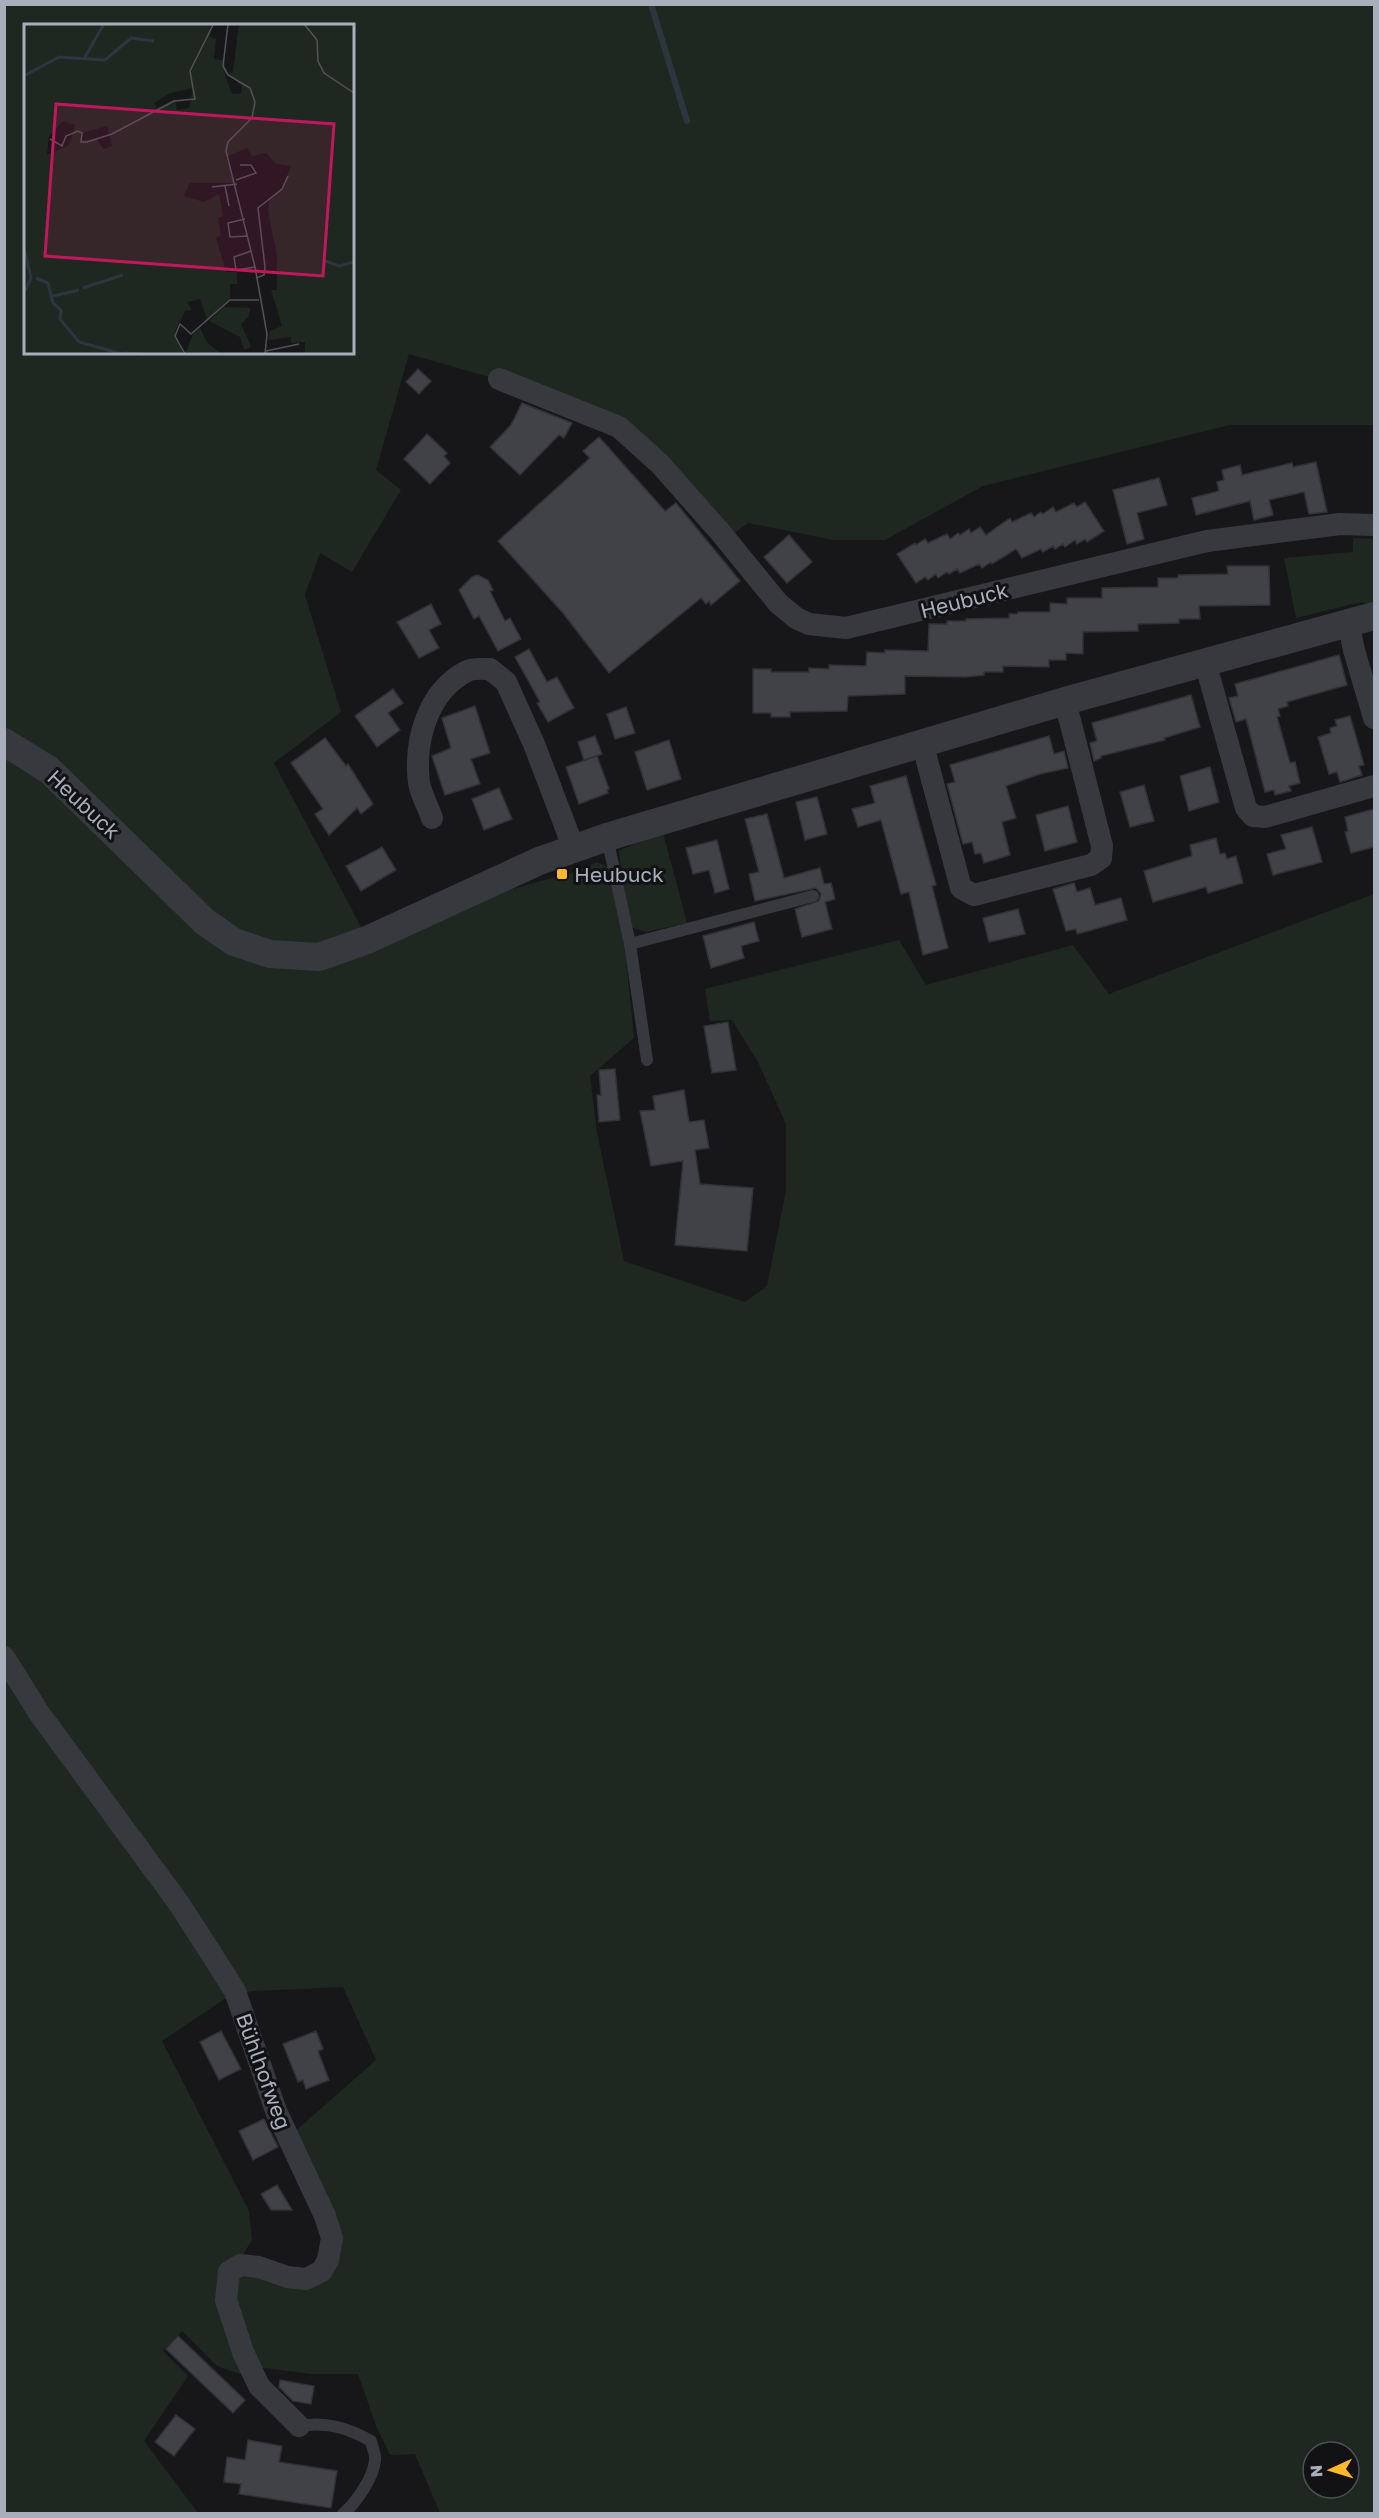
<svg xmlns="http://www.w3.org/2000/svg" width="1379" height="2518" font-family="'Golos Text',sans-serif">
<style>
.green{fill:#1f2820;fill-rule:evenodd}
.lines{fill:none;stroke-linecap:round;stroke-linejoin:round}
.stream{stroke:#2c363f;stroke-width:6}
.building{fill:#414247;stroke:#313136;stroke-width:1.5}
.service{stroke:#38393f;stroke-width:12}
.minor{stroke:#38393f;stroke-width:22}
.tertiary{stroke:#38393f;stroke-width:28}
.poi-dot{fill:#feb82b;stroke:#121215;stroke-width:2}
.labels{text-anchor:middle;dominant-baseline:central;stroke-width:6;stroke-linejoin:round;paint-order:stroke}
.street-label{font-size:21px;fill:#a8aeba;stroke:#121215}
.poi-label{font-size:21px;fill:#a8aeba;stroke:#121215;text-anchor:start}
.inset-river{fill:none;stroke:#2c363f;stroke-width:3}
.inset-road{fill:none;stroke:#515359;stroke-width:1.5}
.view{fill:#c2185b;fill-opacity:0.15;stroke:#c2185b;stroke-width:3}
.inset-edge{fill:none;stroke:#a8aeba;stroke-width:3}
</style>
<rect width="100%" height="100%" fill="#171719"/>
<g class="green">
<path d="M5 5H1374V425H1230L983 486 885 540H833L748 523 733 534 619 427 503 381 409 354 376 470 401 490 352 572 320 553 305 595 341 712 274 763 360 925 372 951 478 899 577 871 597 862 608 867 625 948 634 1038 590 1076 597 1133 624 1261 745 1302 767 1286 786 1190V1124L758 1062 732 1020 710 1021 705 989 899 940 926 985 1073 945 1109 994 1374 894V2513H440L415 2454 390 2455 377 2428 358 2374H311L265 2368 240 2374 217 2366 182 2331 163 2351 188 2376 144 2441 198 2513 5 2514ZM26 26H352V352H26ZM343 1987 376 2060 291 2135 326 2243 312 2271 240 2259 252 2240 249 2211 162 2041 229 1996 254 1991ZM1313 2452H1349V2488H1313Z"/>
<polygon points="1353,538 1374,539 1374,602 1367,604 1361,602 1296,618 1284,558 1353,552"/>
<polygon points="663,833 687,923 646,932 631,927 622,886 619,851 643,840"/>
</g>
<g class="lines">
<polyline class="stream" points="651,4 687,121"/>
</g>
<g class="building">
<polygon points="418,369 431,381 419,394 406,382"/>
<polygon points="522,403 572,423 564,438 559,435 520,475 490,447 511,425"/>
<polygon points="427,434 447,453 444,456 450,463 430,484 404,459"/>
<polygon points="599,437 665,511 676,503 740,581 711,605 709,601 706,604 701,598 609,673 563,613 498,541 590,458 583,451"/>
<polygon points="1316,462 1327,512 1309,514 1304,492 1269,500 1273,515 1254,520 1250,501 1196,515 1192,498 1219,491 1217,482 1224,480 1222,470 1240,465 1242,475 1292,463 1293,467"/>
<polygon points="1159,478 1167,505 1137,513 1144,539 1127,544 1113,490"/>
<polygon points="1085,502 1104,531 1087,542 1085,539 1077,544 1075,540 1065,547 1063,544 1055,549 1053,546 1043,552 1041,549 1022,558 1016,549 992,564 991,562 982,568 979,564 960,573 957,569 949,574 947,572 938,578 936,574 928,580 925,577 916,583 897,554 915,543 916,545 925,539 928,543 947,534 950,539 958,533 960,535 969,529 971,533 980,527 986,535 1010,518 1012,522 1031,513 1034,517 1041,512 1043,514 1053,507 1056,512 1074,503 1077,507"/>
<polygon points="789,535 812,562 787,583 764,557"/>
<polygon points="1227,566 1269,566 1270,605 1199,606 1200,619 1179,619 1179,623 1138,624 1138,631 1083,632 1083,654 1066,653 1066,660 1049,660 1049,667 1003,666 1003,672 984,672 984,675 965,677 905,676 905,694 848,696 847,711 790,712 790,717 771,717 771,713 753,713 753,669 771,669 771,672 809,672 809,668 829,669 829,665 866,666 867,652 885,653 885,650 928,651 929,624 947,624 947,621 966,621 966,619 1009,618 1009,614 1017,614 1018,612 1050,612 1050,603 1067,604 1067,598 1102,598 1102,588 1158,587 1158,578 1178,578 1178,575 1228,574"/>
<polygon points="477,575 488,580 493,590 490,591 505,621 510,618 521,639 498,651 479,616 474,619 459,590 472,577"/>
<polygon points="431,604 441,624 429,630 439,648 419,658 397,622"/>
<polygon points="529,649 547,682 557,677 574,708 548,722 537,703 540,702 515,657"/>
<polygon points="1339,655 1347,685 1287,702 1288,706 1278,709 1280,716 1277,717 1290,763 1295,762 1300,783 1289,786 1291,791 1275,795 1274,790 1265,792 1246,719 1236,722 1229,698 1238,696 1235,684"/>
<polygon points="393,689 403,703 388,713 400,730 377,747 355,716"/>
<polygon points="1191,695 1200,727 1164,738 1165,740 1101,756 1101,758 1094,761 1090,743 1097,741 1092,723"/>
<polygon points="475,706 490,753 471,759 480,784 445,795 432,756 451,748 442,718"/>
<polygon points="626,707 635,733 615,739 607,714"/>
<polygon points="1350,716 1364,765 1359,766 1362,775 1340,782 1337,772 1329,774 1318,737 1331,733 1330,728 1337,726 1335,720"/>
<polygon points="595,736 602,754 584,760 578,742"/>
<polygon points="1049,736 1054,754 1064,751 1068,768 1040,774 1006,786 1016,818 1002,822 1010,855 984,863 981,853 975,854 972,842 963,844 947,784 955,782 950,765"/>
<polygon points="325,738 346,766 348,764 373,804 361,814 357,808 329,835 315,814 323,809 291,763"/>
<polygon points="669,740 681,779 647,790 635,752"/>
<polygon points="597,756 609,789 607,790 608,793 579,804 566,767"/>
<polygon points="1210,767 1219,802 1189,811 1180,776"/>
<polygon points="906,776 936,885 932,886 948,948 923,955 909,892 901,894 881,820 858,827 852,809 875,803 870,786"/>
<polygon points="1144,785 1154,821 1130,827 1120,792"/>
<polygon points="499,788 512,819 484,830 472,799"/>
<polygon points="817,797 827,834 805,840 796,802"/>
<polygon points="1068,806 1077,842 1045,851 1036,815"/>
<polygon points="1374,809 1374,847 1351,853 1345,832 1348,831 1345,817"/>
<polygon points="767,814 784,878 820,868 824,884 831,883 835,899 825,902 832,929 802,937 795,909 819,901 821,894 816,888 755,901 749,874 759,872 745,819"/>
<polygon points="1312,827 1322,862 1273,875 1267,854 1286,849 1281,835"/>
<polygon points="1216,838 1220,854 1225,853 1227,859 1236,856 1243,883 1208,893 1206,887 1153,902 1144,871 1192,856 1190,845"/>
<polygon points="717,840 729,889 715,893 709,870 693,874 686,848"/>
<polygon points="382,847 396,870 361,891 346,866"/>
<polygon points="1074,883 1077,892 1090,888 1095,905 1121,898 1127,920 1077,934 1076,929 1066,931 1053,889"/>
<polygon points="1018,909 1025,934 989,942 983,918"/>
<polygon points="754,922 759,941 741,946 744,958 711,968 703,936"/>
<polygon points="728,1022 736,1070 712,1073 704,1026"/>
<polygon points="615,1069 620,1120 599,1122 597,1095 601,1095 599,1070"/>
<polygon points="684,1090 689,1122 704,1120 709,1148 695,1150 700,1184 753,1188 747,1251 675,1245 683,1161 651,1166 640,1111 655,1110 653,1096"/>
<polygon points="221,2031 241,2069 219,2080 200,2042"/>
<polygon points="316,2031 323,2049 318,2051 329,2080 306,2089 303,2080 298,2082 283,2044"/>
<polygon points="264,2119 278,2147 253,2160 239,2131"/>
<polygon points="277,2185 292,2210 271,2210 261,2194"/>
<polygon points="178,2336 245,2400 233,2413 166,2349"/>
<polygon points="280,2380 314,2386 311,2404 293,2401 279,2387"/>
<polygon points="176,2415 195,2429 174,2456 155,2442"/>
<polygon points="248,2440 282,2446 279,2462 337,2471 331,2508 239,2494 241,2484 224,2482 227,2457 245,2460"/>
</g>
<g class="lines">
<g class="service">
<polyline points="607,837 630,944 647,1060"/>
<polyline points="630,944 813,896"/>
<path d="M299 2426C326 2421 348 2428 371 2441 372 2447 376 2455 375 2460 374 2477 356 2503 343 2514"/>
</g>
<g class="minor">
<polyline points="499,379 619,427 660,464 721,533 778,603 796,618 809,624 846,628 1207,541 1340,524 1374,525"/>
<polyline points="1348,622 1354,650 1374,718"/>
<polyline points="1205,662 1246,808 1253,816 1265,817 1374,786"/>
<polyline points="922,742 961,888 974,895 1091,865 1101,858 1102,846 1065,701"/>
<path d="M432 818C428 807 421 794 419 783 414 741 427 692 467 671 473 668 483 669 490 669L506 682 534 744 574 849"/>
<polyline points="4,1657 39,1713 180,1905 235,1991 276,2111 325,2216 332,2238 328,2260 322,2271 306,2279 287,2277 259,2267 240,2265 229,2272 226,2300 243,2352 259,2386 299,2426"/>
</g>
<polyline class="tertiary" points="4,742 49,770 205,922 234,942 270,954 319,957 367,940 539,861 607,837 1065,701 1374,616"/>
</g>
<rect class="poi-dot" x="556" y="868" width="12" height="12" rx="3"/>
<g class="labels">
<g class="street-label">
<text transform="translate(964 600) rotate(-14)">Heubuck</text>
<text transform="translate(84 804) rotate(43)">Heubuck</text>
<text transform="translate(264 2071) rotate(70)">Bühlhofweg</text>
</g>
<g class="poi-label">
<text x="574" y="874">Heubuck</text>
</g>
</g>
<g transform="translate(24 24)">
<rect width="330" height="330" fill="#171719"/>
<path d="M0 0H187L186 13 192 15 190 35 199 36 204 49 209 48 215 0H330V330H281V318L267 319V313L244 316 246 307 258 302 247 266H253V232L244 187 245 176 258 165 267 142 252 140 242 129 228 132 223 124 202 133 210 159H166L160 172 180 178 195 170 199 192 194 194 197 211 192 214 202 248H213V260H206V275L183 296 176 275 163 278 168 286 161 287 151 307 159 330H0ZM200 48 218 62 217 70H208ZM169 64 165 84 153 86 151 75 133 84 130 79 146 69ZM39 97 51 101 45 121 23 131 25 112ZM83 102 88 122 80 125 72 115 57 116 59 109ZM200 283 226 284 225 292 217 300 227 323 220 326 216 313 185 297ZM176 304 183 318 197 330 162 328 169 310Z" fill="#1f2820" fill-rule="evenodd"/>
<path class="inset-river" d="M61 33 80 0M0 52 35 33 81 36 107 14 130 17M0 224 7 254 1 267M301 237 315 242 330 238M12 254 24 259 29 279 37 286 36 295 55 318 98 330M59 264 99 251M29 272 55 266M99 329 119 330"/>
<path class="inset-road" d="M204 0 199 42 204 51 226 64 231 78 228 94 204 118 202 127 231 243 243 310 241 330M280 0 293 16 294 37 300 49 330 69M26 115 38 122 42 112 54 107 58 109 57 118H63L88 110 150 77 171 75 166 47 189 1M212 156 232 149 227 141H216M201 162 205 182M188 163 213 160M221 195 204 199 206 213 224 212M227 227 210 233 212 246 231 243M232 254 240 251 241 243 234 184 258 165 264 152M242 327 275 320M161 330 151 312 156 300 167 310 206 276H235"/>
<path class="view" d="M32 80 310 100 299 252 21 232Z"/>
<rect width="330" height="330" class="inset-edge"/>
</g>
<rect width="1379" height="2518" fill="none" stroke="#a8aeba" stroke-width="12"/>
<g transform="translate(1331 2470) rotate(266)"><circle r="28" fill="#121215" stroke="#4e5057" stroke-width="1.5"/>
<path d="M0-4.5L10 22L0 15L-10 22Z" fill="#feb82b"/>
<text y="-9" font-size="16" font-weight="bold" text-anchor="middle" fill="#a8aeba">N</text>
</g>
</svg>
